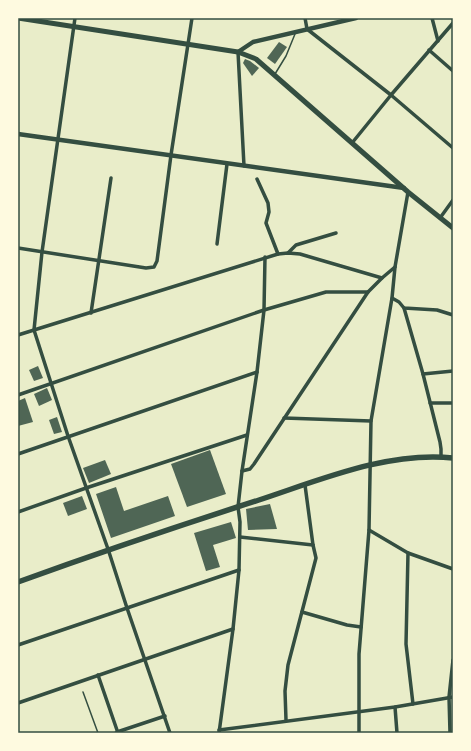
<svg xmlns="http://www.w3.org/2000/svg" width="471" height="751" font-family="Poppins,sans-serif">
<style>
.building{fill:#4f6655}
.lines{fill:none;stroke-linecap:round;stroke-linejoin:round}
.service{stroke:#344e41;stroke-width:1.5}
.minor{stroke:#344e41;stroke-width:3.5}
.tertiary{stroke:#344e41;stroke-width:4.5}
.secondary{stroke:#344e41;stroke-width:5}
.primary{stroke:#344e41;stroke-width:5.5}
.neatline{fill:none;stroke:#344e41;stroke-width:1.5}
</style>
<rect width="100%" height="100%" fill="#e9edc9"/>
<g class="building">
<polygon points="279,42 287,47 275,64 267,58"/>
<polygon points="245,59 250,61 259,68 252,76 243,63"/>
<polygon points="38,366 43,378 34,381 29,370"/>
<polygon points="47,388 52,400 39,406 34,394"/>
<polygon points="25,398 33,422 18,426 18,401"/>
<polygon points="57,417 62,432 54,434 49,420"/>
<polygon points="210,450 226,494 187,507 171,464"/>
<polygon points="105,460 111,474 89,483 83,468"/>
<polygon points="116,487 124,511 168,496 175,516 111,538 96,494"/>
<polygon points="82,496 87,509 68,516 63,503"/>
<polygon points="270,504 277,529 248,530 246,509"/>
<polygon points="231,522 236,538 213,545 220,567 206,571 194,533"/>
</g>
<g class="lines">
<g class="service">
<polyline points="275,74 286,56 295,34"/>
<polyline points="83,692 98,733"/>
<polyline points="113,733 117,732"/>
</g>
<g class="minor">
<polyline points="75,18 42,252 34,330 68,436 108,549 127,608 170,733"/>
<polyline points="305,18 307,29 391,95 453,148"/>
<polyline points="432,18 438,41"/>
<polyline points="429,50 453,71"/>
<polyline points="238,52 244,166"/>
<polyline points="352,143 391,95 453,23"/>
<polyline points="257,179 268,203 269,212 266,223 278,254"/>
<polyline points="440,218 453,200"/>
<polyline points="217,244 227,164"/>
<polyline points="18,248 146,268 154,267 157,261 171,155 192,18"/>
<polyline points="288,253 296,245 336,233"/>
<polyline points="392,298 399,302 404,308 437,310 453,315"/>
<polyline points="404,308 423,374 440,442 441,449 441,457"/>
<polyline points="91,313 111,178"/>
<polyline points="18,335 278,254 288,253 300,254 382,278 395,267"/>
<polyline points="423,374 453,371"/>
<polyline points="18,395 264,310 326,292 368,292"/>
<polyline points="430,403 453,403"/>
<polyline points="284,418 371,421"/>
<polyline points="18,454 257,372"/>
<polyline points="242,471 250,469 254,464 368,292 382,278"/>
<polyline points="18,512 86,488 247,435"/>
<polyline points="369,530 408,553 453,569"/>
<polyline points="240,537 313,545"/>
<polyline points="408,553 406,644 413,704"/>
<polyline points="302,612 347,625 361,627"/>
<polyline points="18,645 239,570"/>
<polyline points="98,675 118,733"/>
<polyline points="18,703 233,629"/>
<polyline points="395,707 397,733"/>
<polyline points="286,720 285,691 288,665 316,558 313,545 305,485"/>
<polyline points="219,730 395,707 453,697"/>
<polyline points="117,732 165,716"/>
<polyline points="219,733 233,629 239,570 240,522 238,507 242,471 257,372 264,310 265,257"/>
<polyline points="359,733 359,654 369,530 371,421 392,298 395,267 408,192"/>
<polyline points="450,733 449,697 453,660"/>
</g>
<g class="tertiary">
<polyline points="238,52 253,42 356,18"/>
<polyline points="18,134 404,188"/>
</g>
<polyline class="secondary" points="18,18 238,52 256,59 408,192 453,228"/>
<path class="primary" d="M18 582C98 553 178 526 259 500 320 480 388 451 453 458"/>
</g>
<rect width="471" height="751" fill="none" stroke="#fefae0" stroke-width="38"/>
<rect x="19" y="19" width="433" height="713" class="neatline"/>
</svg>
